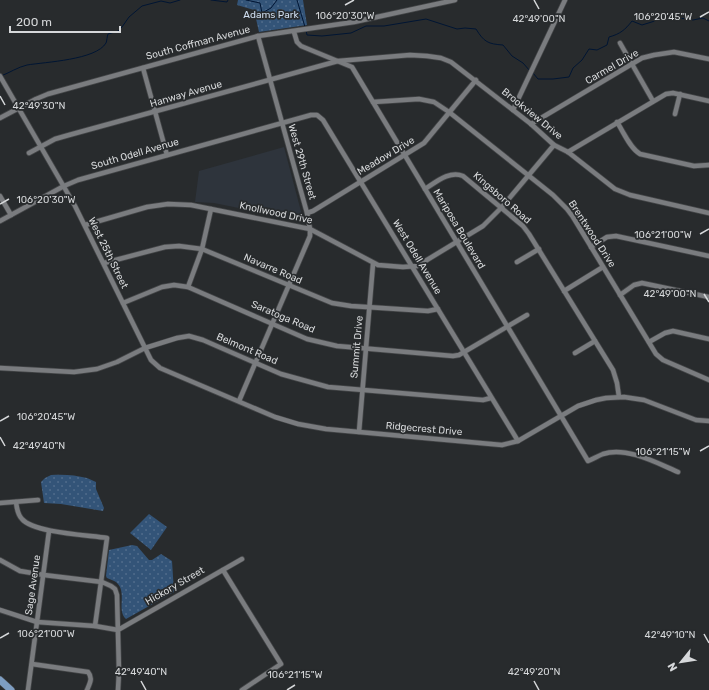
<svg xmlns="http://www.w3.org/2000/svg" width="709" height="690" font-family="Rubik,sans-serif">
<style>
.built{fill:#2e343c}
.grass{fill:url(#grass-dots)}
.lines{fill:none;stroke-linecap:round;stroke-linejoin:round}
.stream{stroke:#001533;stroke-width:1}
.street-casing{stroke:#444648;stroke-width:6}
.primary-casing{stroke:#444648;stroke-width:8}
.street{stroke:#7a7c7f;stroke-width:4.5}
.primary{stroke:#7e9ec2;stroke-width:7}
.ticks{fill:none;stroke:#d6d8da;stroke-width:1.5}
.labels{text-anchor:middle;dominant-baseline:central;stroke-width:3.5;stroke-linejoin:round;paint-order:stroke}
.park-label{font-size:10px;fill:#cfdef0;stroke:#282b2d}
.street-label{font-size:10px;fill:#d6d8da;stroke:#282b2d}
.ticks-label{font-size:10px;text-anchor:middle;fill:#d6d8da;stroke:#282b2d;stroke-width:3.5;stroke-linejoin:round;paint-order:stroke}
</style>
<defs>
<pattern id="grass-dots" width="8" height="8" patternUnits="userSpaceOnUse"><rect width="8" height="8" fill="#335478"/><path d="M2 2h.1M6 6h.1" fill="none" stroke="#506c8b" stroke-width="1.8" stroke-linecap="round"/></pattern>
</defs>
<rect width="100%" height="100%" fill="#282b2d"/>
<polygon class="built" points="284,147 303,219 302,221 214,203 195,202 199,171"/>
<g class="grass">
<polygon points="238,0 303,0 307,25 259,32 254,10 237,5"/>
<path d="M51 475C63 474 76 475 87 478 90 479 93 481 96 482V489L104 508 103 511 61 504 44 503 41 482 45 478Z"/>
<polygon points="149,514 167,527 151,550 130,533"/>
<path d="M132 545 137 546 149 560H152L161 554 172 561 174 592 126 619C116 610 128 592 116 582 113 580 109 579 107 578L106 576 109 550Z"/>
</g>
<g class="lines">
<g class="stream">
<polyline points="211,0 227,2 228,0"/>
<polyline points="246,0 260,3 262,13 271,8 277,0"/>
<polyline points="297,0 305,27"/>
<path d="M306 30 307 35 322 36 351 33 366 26H384L426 19 457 29 465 28 476 29C484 42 488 44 503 45L512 56 523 63 530 71"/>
<path d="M533 73 538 79H553L569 77 573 68 582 60 589 49 597 50 607 45 609 37C620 34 625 30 632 21L642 25 658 20 673 17 693 20 703 18 709 21"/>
<path d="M1 76C9 73 18 67 27 65 45 62 96 60 106 43 107 41 107 36 108 34L118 31 122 27 129 17 142 6 161 1 170 3 180 0"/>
</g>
<g class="street-casing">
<g id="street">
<path d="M294 32 297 42 301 46 352 67 588 461C593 459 598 456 603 454 626 446 657 463 678 472"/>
<polyline points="620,43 653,101"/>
<polyline points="143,68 167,155"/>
<polyline points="0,76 75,206 151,360 160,368 275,417 298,424 326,429 502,445 518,441 578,406 596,400 606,398 624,397 644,400 696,420 709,421"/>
<polyline points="373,102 419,99 434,102 449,112 553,195 567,209 573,217 656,354 663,360 709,380"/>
<polyline points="513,110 565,0"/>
<polyline points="675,114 680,94"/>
<polyline points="0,118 36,99 48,94 258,36 354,22 455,0"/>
<path d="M617 122C624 133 630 148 640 154L694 166 709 165"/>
<polyline points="531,124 642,58 654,55 674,52 709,59"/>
<polyline points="568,152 666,94 673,93 709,101"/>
<polyline points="29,153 55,139 69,135 338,61 410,55 427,56 441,58 451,62 531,124 554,145 568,152 615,189 630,195 709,213"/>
<path d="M425 189C436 182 450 170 463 176L523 226 529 234 613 370 617 383 619 397"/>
<polyline points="0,196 11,215"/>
<polyline points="307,213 313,211 424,143 476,80"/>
<polyline points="0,221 64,186 78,180 311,115 317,115 323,120 518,441"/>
<polyline points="85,225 147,207 168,204 191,205 310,229 378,265 403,267 417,266 483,226 502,207 554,145"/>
<polyline points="591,247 607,237 616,236 709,256"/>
<polyline points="517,262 539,249"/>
<polyline points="104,263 165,247 179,246 202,249 332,303 351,306 428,311 438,309"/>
<polyline points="188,287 202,249 211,209"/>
<polyline points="564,291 603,267"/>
<polyline points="620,295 634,285 642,283 709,297"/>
<polyline points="123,303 162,287 174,285 188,287 307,339 337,346 453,356 459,355 527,315"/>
<polyline points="649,342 665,333 673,331 709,339"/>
<polyline points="575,353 595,341"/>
<polyline points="0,368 74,372 97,369 117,362 145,348 177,338 189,336 203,340 281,374 328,387 483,400 491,398"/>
<polyline points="239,401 310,236 310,229 307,213 258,36"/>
<polyline points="359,432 373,264"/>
<path d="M16 502C17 508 17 514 22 519 34 533 88 535 107 538L95 626"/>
<polyline points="0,503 38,500"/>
<polyline points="0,560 20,571 44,575 102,582 111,586 115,589 117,595 119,672 118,690"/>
<polyline points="223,570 281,664 242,690"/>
<polyline points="0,610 37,622 95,626 118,630 242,559"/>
<path d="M32 664 88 672C93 678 90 683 87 690"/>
<polyline points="28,690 49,531"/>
</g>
</g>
<g class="primary-casing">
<polyline id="primary" points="0,680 11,690"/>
</g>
<use href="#street" class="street"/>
<use href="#primary" class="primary"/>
</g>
<path class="ticks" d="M534 0 539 9M345 5 354 0M700 17 709 12M0 96 5 105M0 204 9 199M700 234 709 229M704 294 709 302M0 421 9 416M0 437 5 446M700 451 709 446M704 634 709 643M0 638 9 633M141 681 146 690M534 681 539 690M287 690 295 685"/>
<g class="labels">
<g class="park-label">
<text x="271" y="15">Adams Park</text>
</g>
<g class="street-label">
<text transform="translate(198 43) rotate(-15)">South Coffman Avenue</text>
<text transform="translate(612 67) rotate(-30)">Carmel Drive</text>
<text transform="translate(186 94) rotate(-16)">Hanway Avenue</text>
<text transform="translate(532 114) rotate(39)">Brookview Drive</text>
<text transform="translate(135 154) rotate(-16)">South Odell Avenue</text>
<text transform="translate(386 156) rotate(-31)">Meadow Drive</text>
<text transform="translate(302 162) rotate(74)">West 29th Street</text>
<text transform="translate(502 198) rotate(41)">Kingsboro Road</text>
<text transform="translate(276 213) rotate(12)">Knollwood Drive</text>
<text transform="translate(459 229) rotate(59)">Mariposa Boulevard</text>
<text transform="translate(592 234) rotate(57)">Brentwood Drive</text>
<text transform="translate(108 253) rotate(64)">West 25th Street</text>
<text transform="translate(417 257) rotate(59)">West Odell Avenue</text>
<text transform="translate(273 269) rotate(23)">Navarre Road</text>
<text transform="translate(283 317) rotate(23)">Saratoga Road</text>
<text transform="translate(357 347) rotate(-85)">Summit Drive</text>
<text transform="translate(247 349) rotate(23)">Belmont Road</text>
<text transform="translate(424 429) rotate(5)">Ridgecrest Drive</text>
<text transform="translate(33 585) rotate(-82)">Sage Avenue</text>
<text transform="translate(175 586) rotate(-30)">Hickory Street</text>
</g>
</g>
<g class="ticks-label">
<text x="345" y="19">106°20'30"W</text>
<text x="663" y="20">106°20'45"W</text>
<text x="539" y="22">42°49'00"N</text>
<text x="39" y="109">42°49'30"N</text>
<text x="46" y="203">106°20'30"W</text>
<text x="663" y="238">106°21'00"W</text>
<text x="670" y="297">42°49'00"N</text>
<text x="46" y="420">106°20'45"W</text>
<text x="39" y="449">42°49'40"N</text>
<text x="663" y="455">106°21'15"W</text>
<text x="46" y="637">106°21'00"W</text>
<text x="670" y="638">42°49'10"N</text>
<text x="141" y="675">42°49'40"N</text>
<text x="534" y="675">42°49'20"N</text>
<text x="295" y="678">106°21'15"W</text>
</g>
<g transform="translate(681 662) rotate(240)" stroke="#282b2d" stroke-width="3" paint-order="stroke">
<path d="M0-3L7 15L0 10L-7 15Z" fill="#d6d8da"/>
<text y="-6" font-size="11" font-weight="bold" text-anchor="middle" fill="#d6d8da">N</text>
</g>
<path d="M10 26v6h110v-6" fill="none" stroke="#d6d8da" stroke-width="2"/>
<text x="16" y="26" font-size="12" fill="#d6d8da" stroke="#282b2d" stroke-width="3" paint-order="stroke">200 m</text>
</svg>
